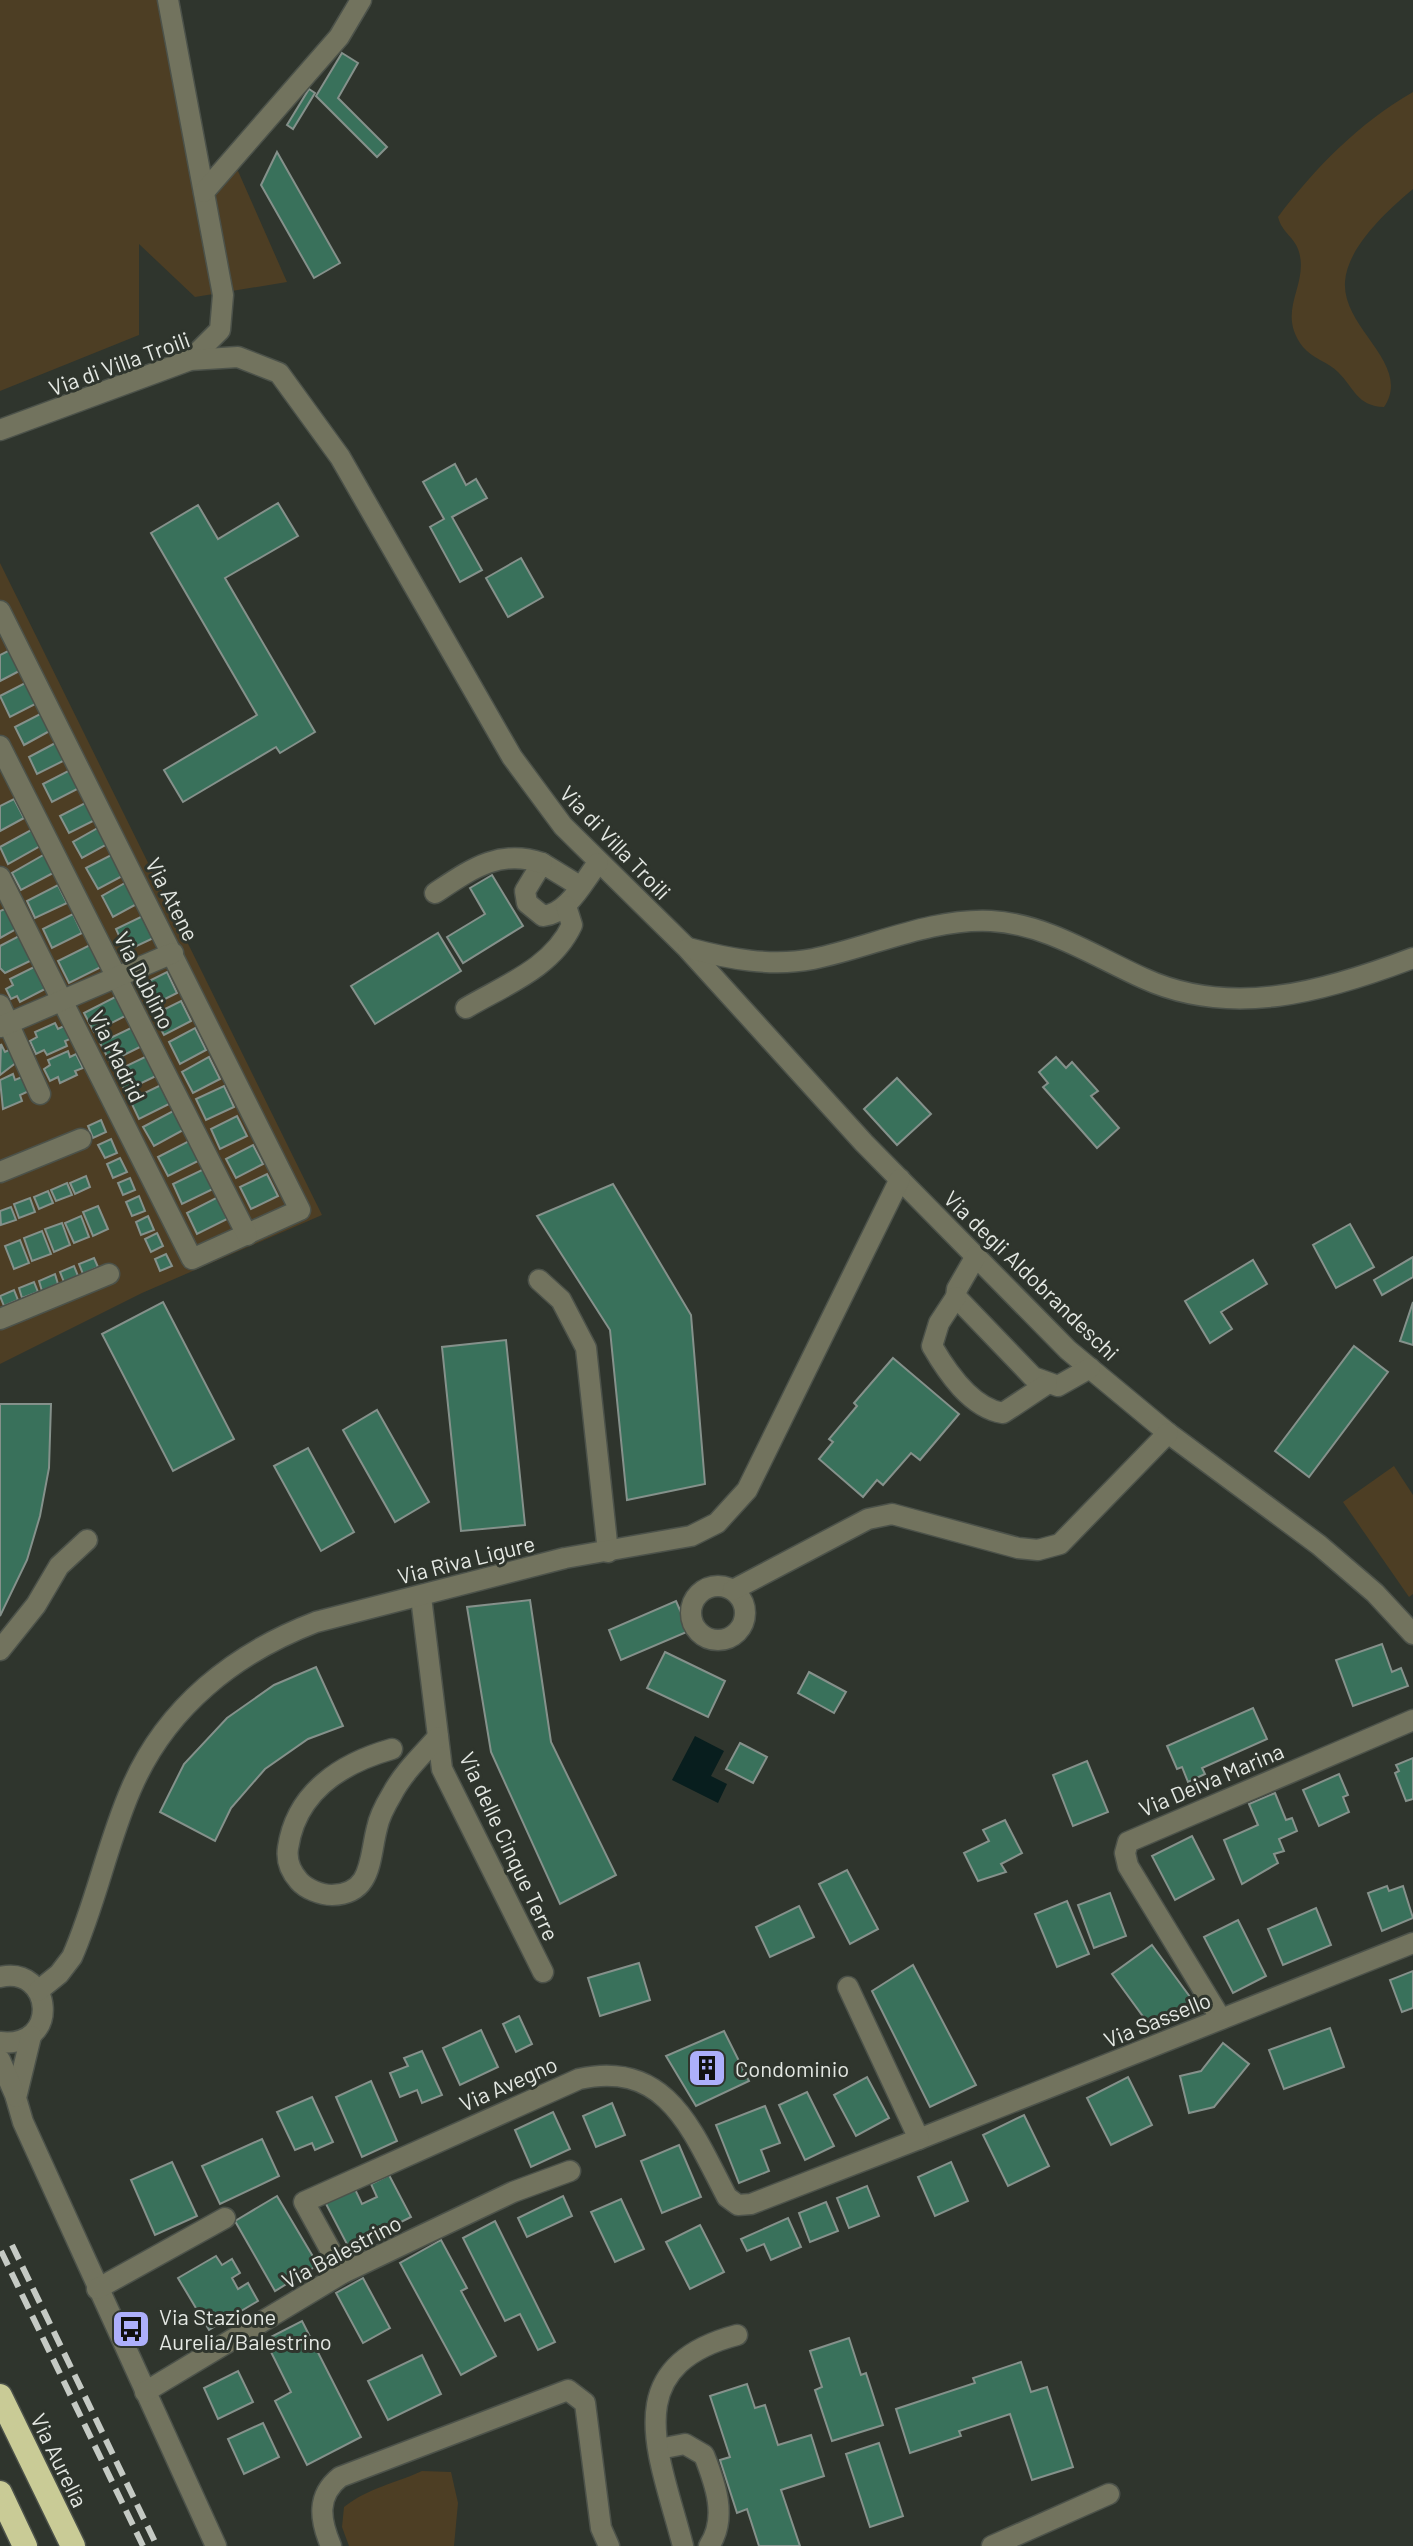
<svg xmlns="http://www.w3.org/2000/svg" width="1413" height="2546" font-family="Barlow,sans-serif">
<style>
.green{fill:#4d3e24}
.water{fill:#081e1e}
.building{fill:#39715b;stroke:#85918b;stroke-width:2}
.lines{fill:none;stroke-linecap:round;stroke-linejoin:round}
.minor-casing{stroke:#4c524a;stroke-width:23}
.highway-casing{stroke:#4c524a;stroke-width:27}
.minor{stroke:#72735e;stroke-width:20}
.highway{stroke:#c9cb96;stroke-width:24}
.rail{stroke:#c5cac4;stroke-width:6;stroke-dasharray:16 8;stroke-linecap:butt}
.labels{text-anchor:middle;dominant-baseline:central;stroke-width:6;stroke-linejoin:round;paint-order:stroke}
.street-label{font-size:22px;fill:#e4e8e3;stroke:#2f352d}
.poi-label{font-size:22px;fill:#e4e8e3;stroke:#2f352d;text-anchor:start}
</style>
<rect width="100%" height="100%" fill="#2f352d"/>
<g class="green">
<polygon points="0,0 164,0 163,33 192,183 238,171 287,282 195,297 139,244 139,335 0,391"/>
<path d="M1413 92V189C1388 210 1347 247 1345 282 1342 329 1413 364 1384 407 1357 406 1355 389 1338 372 1328 362 1313 359 1303 347 1275 311 1309 286 1299 252 1295 237 1282 233 1278 217 1315 168 1359 123 1413 92Z"/>
<polygon points="0,563 322,1215 142,1293 0,1364"/>
<polygon points="1394,1466 1413,1495 1413,1594 1409,1597 1343,1502"/>
<path d="M422 2471 451 2472 458 2503 454 2546H349L342 2527 344 2507C370 2487 394 2484 422 2471Z"/>
</g>
<polygon class="water" points="695,1736 724,1751 711,1776 727,1784 718,1803 672,1780"/>
<g class="building">
<polygon points="342,53 358,63 338,98 387,147 377,157 316,96"/>
<polygon points="309,89 315,93 293,129 287,125"/>
<polygon points="277,152 340,263 314,278 261,185"/>
<polygon points="455,464 466,485 476,479 487,498 452,517 482,570 460,582 430,527 444,519 423,482"/>
<polygon points="278,503 298,536 225,578 315,732 280,753 276,747 183,802 164,770 257,715 151,533 198,505 218,539"/>
<polygon points="521,558 543,597 508,617 486,578"/>
<polygon points="14,648 25,668 0,681 0,655"/>
<polygon points="31,680 41,701 10,717 0,696"/>
<polygon points="46,711 55,728 24,745 15,727"/>
<polygon points="61,740 69,758 37,774 29,757"/>
<polygon points="74,768 83,786 52,802 43,784"/>
<polygon points="14,799 24,818 0,831 0,806"/>
<polygon points="91,800 99,818 69,833 60,816"/>
<polygon points="103,825 113,841 82,858 73,842"/>
<polygon points="31,830 40,846 8,864 0,847"/>
<polygon points="117,852 128,873 98,889 86,868"/>
<polygon points="45,854 55,872 21,890 12,873"/>
<polygon points="492,875 523,926 463,963 447,937 485,914 470,888"/>
<polygon points="132,879 144,900 113,917 102,896"/>
<polygon points="58,885 67,903 35,918 27,901"/>
<polygon points="5,909 16,929 0,938 0,911"/>
<polygon points="149,913 160,935 126,951 116,929"/>
<polygon points="73,914 82,933 52,948 43,929"/>
<polygon points="438,933 461,971 375,1024 351,986"/>
<polygon points="19,936 32,960 5,973 0,968 0,946"/>
<polygon points="90,945 101,967 69,983 58,961"/>
<polygon points="34,967 45,989 20,1002 17,996 11,999 6,989 13,985 10,979"/>
<polygon points="167,972 177,993 149,1007 139,986"/>
<polygon points="119,995 129,1014 94,1032 84,1013"/>
<polygon points="181,1001 191,1021 164,1035 153,1015"/>
<polygon points="55,1023 58,1029 64,1026 70,1039 65,1041 67,1046 47,1055 44,1050 36,1054 30,1041 37,1037 35,1032"/>
<polygon points="133,1027 142,1046 110,1062 100,1043"/>
<polygon points="195,1028 206,1050 180,1064 169,1042"/>
<polygon points="1,1044 5,1052 11,1049 17,1062 0,1075"/>
<polygon points="68,1051 70,1057 76,1054 83,1068 75,1071 77,1075 60,1083 58,1077 50,1081 44,1069 50,1065 48,1060"/>
<polygon points="147,1056 156,1076 125,1091 116,1071"/>
<polygon points="209,1057 220,1079 193,1093 182,1072"/>
<polygon points="1056,1057 1066,1068 1072,1062 1098,1091 1091,1096 1119,1128 1097,1148 1043,1087 1048,1083 1039,1072"/>
<polygon points="13,1074 15,1080 22,1077 29,1091 20,1095 22,1101 3,1109 0,1080"/>
<polygon points="897,1078 931,1114 897,1145 864,1109"/>
<polygon points="161,1085 171,1103 139,1119 130,1100"/>
<polygon points="224,1086 234,1107 206,1120 196,1099"/>
<polygon points="175,1110 185,1129 154,1146 143,1127"/>
<polygon points="237,1116 247,1136 220,1149 211,1129"/>
<polygon points="101,1120 106,1132 93,1138 88,1126"/>
<polygon points="111,1139 117,1153 105,1158 98,1145"/>
<polygon points="191,1140 200,1160 168,1176 158,1157"/>
<polygon points="253,1145 263,1164 236,1178 226,1159"/>
<polygon points="120,1158 127,1172 113,1178 107,1164"/>
<polygon points="204,1169 213,1189 182,1204 173,1184"/>
<polygon points="267,1174 278,1196 251,1209 240,1187"/>
<polygon points="86,1176 90,1187 75,1194 70,1183"/>
<polygon points="130,1178 135,1190 123,1195 118,1183"/>
<polygon points="67,1183 72,1195 56,1201 51,1190"/>
<polygon points="613,1184 691,1315 705,1484 627,1500 610,1330 537,1216"/>
<polygon points="48,1191 53,1203 39,1209 34,1197"/>
<polygon points="139,1196 145,1211 132,1216 126,1202"/>
<polygon points="220,1196 231,1217 197,1234 187,1213"/>
<polygon points="30,1198 35,1212 19,1218 14,1204"/>
<polygon points="98,1206 108,1229 93,1236 83,1212"/>
<polygon points="11,1207 16,1220 1,1225 0,1211"/>
<polygon points="81,1216 89,1237 74,1243 65,1223"/>
<polygon points="148,1216 154,1230 141,1235 136,1222"/>
<polygon points="62,1223 70,1245 54,1252 45,1229"/>
<polygon points="1350,1224 1374,1267 1336,1288 1313,1245"/>
<polygon points="42,1231 51,1254 32,1261 24,1238"/>
<polygon points="157,1233 163,1246 151,1252 145,1239"/>
<polygon points="20,1240 29,1263 14,1269 5,1246"/>
<polygon points="166,1254 172,1266 160,1271 155,1259"/>
<polygon points="1413,1257 1413,1277 1382,1295 1374,1280"/>
<polygon points="94,1258 98,1267 83,1274 79,1264"/>
<polygon points="1253,1260 1267,1284 1221,1312 1232,1329 1210,1343 1185,1301"/>
<polygon points="74,1266 78,1276 64,1282 60,1272"/>
<polygon points="55,1274 58,1284 42,1291 39,1281"/>
<polygon points="34,1282 38,1292 22,1298 19,1288"/>
<polygon points="14,1290 18,1300 4,1306 0,1296"/>
<polygon points="163,1302 234,1439 173,1471 102,1334"/>
<polygon points="1413,1302 1413,1345 1400,1341"/>
<polygon points="506,1340 525,1525 461,1531 442,1347"/>
<polygon points="1354,1346 1388,1372 1309,1477 1275,1451"/>
<polygon points="893,1358 959,1414 920,1460 911,1453 883,1485 877,1480 863,1497 819,1459 833,1442 829,1439 857,1406 854,1403"/>
<polygon points="0,1404 51,1404 49,1468 40,1516 27,1560 0,1616"/>
<polygon points="377,1410 429,1502 395,1522 343,1430"/>
<polygon points="308,1448 354,1532 321,1551 274,1466"/>
<polygon points="530,1600 551,1742 616,1875 560,1904 491,1752 467,1607"/>
<polygon points="676,1601 689,1631 621,1660 609,1630"/>
<polygon points="1382,1644 1392,1672 1401,1668 1408,1686 1353,1706 1336,1660"/>
<polygon points="665,1652 725,1681 708,1717 647,1688"/>
<polygon points="316,1667 343,1726 308,1739 265,1769 231,1808 215,1841 160,1812 184,1764 227,1718 274,1685"/>
<polygon points="809,1672 846,1692 834,1713 798,1693"/>
<polygon points="1253,1708 1267,1739 1202,1768 1205,1774 1188,1782 1182,1767 1177,1769 1167,1746"/>
<polygon points="740,1743 767,1757 753,1783 726,1769"/>
<polygon points="1413,1758 1413,1799 1406,1801 1395,1773 1399,1771 1396,1765"/>
<polygon points="1087,1761 1108,1812 1073,1826 1053,1775"/>
<polygon points="1339,1774 1348,1795 1343,1797 1349,1812 1319,1826 1303,1790"/>
<polygon points="1275,1793 1286,1820 1292,1818 1297,1831 1279,1839 1284,1851 1274,1854 1278,1863 1242,1884 1224,1840 1258,1825 1249,1804"/>
<polygon points="1005,1820 1022,1853 1001,1864 1006,1872 978,1881 964,1853 989,1841 983,1830"/>
<polygon points="1192,1836 1214,1879 1175,1900 1152,1856"/>
<polygon points="847,1870 878,1929 850,1944 819,1884"/>
<polygon points="1387,1886 1389,1891 1403,1886 1413,1918 1382,1931 1368,1893"/>
<polygon points="1110,1893 1126,1936 1094,1948 1078,1905"/>
<polygon points="1067,1901 1089,1954 1057,1967 1035,1914"/>
<polygon points="799,1906 814,1937 770,1957 756,1927"/>
<polygon points="1316,1908 1331,1945 1283,1965 1268,1929"/>
<polygon points="1238,1920 1266,1976 1233,1993 1204,1937"/>
<polygon points="1152,1945 1193,2001 1153,2030 1112,1974"/>
<polygon points="639,1963 650,2000 600,2016 588,1978"/>
<polygon points="913,1965 976,2085 930,2107 872,1991"/>
<polygon points="1413,1971 1413,2008 1402,2012 1390,1980"/>
<polygon points="519,2016 532,2044 516,2052 503,2024"/>
<polygon points="1330,2028 1344,2067 1284,2089 1269,2050"/>
<polygon points="481,2030 498,2067 460,2085 443,2048"/>
<polygon points="724,2031 749,2081 696,2106 666,2056"/>
<polygon points="1223,2043 1249,2064 1214,2107 1189,2113 1180,2076 1201,2071"/>
<polygon points="422,2051 442,2095 422,2103 417,2090 400,2097 390,2073 408,2066 404,2058"/>
<polygon points="867,2077 889,2118 856,2136 834,2095"/>
<polygon points="1128,2077 1152,2125 1111,2145 1087,2098"/>
<polygon points="371,2081 397,2141 362,2157 336,2097"/>
<polygon points="807,2092 834,2146 805,2160 779,2105"/>
<polygon points="312,2097 333,2142 315,2150 312,2143 295,2150 277,2112"/>
<polygon points="612,2103 625,2135 596,2147 583,2116"/>
<polygon points="765,2106 780,2143 761,2150 769,2171 739,2183 716,2125"/>
<polygon points="553,2112 570,2149 531,2167 515,2130"/>
<polygon points="1024,2115 1049,2166 1008,2186 983,2135"/>
<polygon points="262,2139 279,2176 220,2204 202,2166"/>
<polygon points="679,2145 701,2197 662,2213 641,2161"/>
<polygon points="172,2162 197,2216 155,2235 131,2180"/>
<polygon points="951,2162 968,2201 935,2216 918,2177"/>
<polygon points="389,2175 411,2217 349,2248 325,2202 354,2187 362,2204 377,2197 371,2184"/>
<polygon points="867,2186 879,2216 849,2228 837,2198"/>
<polygon points="277,2196 318,2265 275,2291 235,2221"/>
<polygon points="563,2196 572,2216 527,2237 518,2218"/>
<polygon points="621,2199 644,2249 615,2262 591,2212"/>
<polygon points="826,2202 838,2231 810,2242 799,2213"/>
<polygon points="788,2218 801,2247 771,2260 764,2244 747,2251 741,2239"/>
<polygon points="495,2221 555,2342 538,2350 520,2314 505,2321 463,2238"/>
<polygon points="700,2225 724,2272 690,2289 666,2242"/>
<polygon points="441,2240 467,2288 461,2291 496,2356 461,2375 400,2263"/>
<polygon points="216,2256 222,2265 232,2259 240,2273 232,2278 238,2289 248,2283 258,2301 209,2330 178,2278"/>
<polygon points="363,2278 390,2328 363,2343 336,2293"/>
<polygon points="302,2321 361,2437 307,2465 275,2401 291,2392 265,2340"/>
<polygon points="849,2338 861,2375 866,2373 883,2425 832,2441 815,2390 822,2387 810,2351"/>
<polygon points="422,2355 441,2394 388,2420 368,2381"/>
<polygon points="1021,2362 1031,2392 1047,2387 1073,2467 1032,2480 1010,2414 959,2431 961,2436 910,2453 896,2409 975,2383 973,2378"/>
<polygon points="238,2371 253,2402 218,2419 204,2388"/>
<polygon points="747,2384 755,2408 765,2405 778,2445 811,2435 824,2476 781,2490 800,2546 759,2546 747,2509 737,2513 720,2460 730,2457 710,2396"/>
<polygon points="263,2423 279,2457 244,2474 228,2439"/>
<polygon points="879,2443 903,2516 870,2527 846,2454"/>
</g>
<g class="lines">
<g class="minor-casing">
<g id="minor">
<polyline points="168,0 223,295 220,330 190,360"/>
<polyline points="204,192 339,37 361,0"/>
<polyline points="0,430 190,360 238,357 279,373 340,457 512,757 563,826 686,947 864,1143 1068,1350 1168,1433 1319,1545 1375,1593 1413,1634"/>
<polyline points="0,611 300,1210 192,1259 0,877"/>
<polyline points="0,746 247,1235"/>
<path d="M578 885 542 863 525 891 527 903 543 916C568 914 583 882 598 863"/>
<path d="M435 893C470 870 499 848 542 863"/>
<path d="M688 948C729 959 771 967 813 959 872 947 930 918 991 921 1046 924 1094 956 1143 978 1232 1019 1326 991 1413 958"/>
<polyline points="0,1005 40,1094"/>
<path d="M466 1008C505 985 552 968 572 925L566 906"/>
<polyline points="0,1027 173,953"/>
<polyline points="0,1172 81,1139"/>
<polyline points="976,1256 957,1289 956,1297 1033,1377 1058,1386 1090,1368"/>
<polyline points="539,1280 561,1300 586,1348 608,1552"/>
<path d="M956 1297 939 1323 932 1346C947 1372 971 1408 1003 1413L1047 1384"/>
<polyline points="0,1319 109,1274"/>
<circle cx="718" cy="1613" r="27"/>
<polyline points="733,1590 868,1519 892,1514 1018,1548 1038,1550 1060,1544 1168,1433"/>
<polyline points="421,1597 442,1769 543,1972"/>
<polyline points="0,1650 36,1605 59,1566 87,1540"/>
<path d="M392 1749C342 1763 296 1792 288 1848 286 1861 290 1871 299 1881 306 1889 321 1895 332 1895 373 1894 369 1858 377 1828 379 1817 386 1804 392 1794 403 1773 422 1755 438 1737"/>
<path d="M0 1977C53 1965 61 2049 0 2042"/>
<path d="M38 1991 59 1974 72 1957C96 1903 107 1844 131 1789 166 1707 235 1653 316 1622L565 1558 691 1536 717 1523 747 1490 900 1179"/>
<polyline points="1221,2019 1128,1866 1125,1853 1128,1842 1413,1720"/>
<polyline points="31,2036 16,2098 23,2122 216,2546"/>
<polyline points="0,2060 16,2097"/>
<polyline points="919,2139 1413,1943"/>
<path d="M343 2273 304 2202 579 2079C668 2059 693 2133 727 2197L738 2205 751 2204 919 2139 848 1987"/>
<polyline points="97,2289 225,2218"/>
<polyline points="145,2392 343,2273 513,2192 570,2171"/>
<path d="M659 2449 685 2444 704 2455C715 2483 728 2518 709 2546"/>
<path d="M331 2546C320 2520 316 2496 340 2477L568 2390 585 2403 601 2528 609 2546"/>
<path d="M683 2546C660 2456 615 2367 737 2335"/>
<polyline points="992,2546 1109,2494"/>
</g>
</g>
<g class="highway-casing">
<g id="highway">
<polyline points="0,2396 73,2546"/>
<polyline points="0,2493 25,2546"/>
</g>
</g>
<use href="#minor" class="minor"/>
<use href="#highway" class="highway"/>
<g class="rail">
<polyline points="12,2245 157,2546"/>
<polyline points="1,2251 143,2546"/>
</g>
</g>
<defs>
<g id="building-square" transform="scale(2)"><rect x="-9" y="-9" width="18" height="18" rx="4" fill="#adaffb" stroke="#2f352d"/><path d="M-4-6H4V6H1V3H-1V6H-4ZM-2.5-4.3h1.7v1.8h-1.7ZM.8-4.3h1.7v1.8H.8ZM-2.5-1h1.7V.8h-1.7ZM.8-1h1.7V.8H.8Z" fill="#111"/></g>
<g id="bus-square" transform="scale(2)"><rect x="-9" y="-9" width="18" height="18" rx="4" fill="#adaffb" stroke="#2f352d"/><path d="M-5-6H5V4H4V6H2V4H-2V6H-4V4H-5ZM-3.5-4V0h7V-4ZM-3.5 1.2v1.5H-2V1.2ZM2 1.2v1.5H3.5V1.2Z" fill="#111"/></g>
</defs>
<g fill-rule="evenodd">
<use href="#building-square" x="707" y="2068"/>
<use href="#bus-square" x="131" y="2329"/>
</g>
<g class="labels">
<g class="street-label">
<text transform="translate(119 363) rotate(-20)">Via di Villa Troili</text>
<text transform="translate(616 842) rotate(46)">Via di Villa Troili</text>
<text transform="translate(173 899) rotate(63)">Via Atene</text>
<text transform="translate(145 980) rotate(63)">Via Dublino</text>
<text transform="translate(118 1056) rotate(64)">Via Madrid</text>
<text transform="translate(1032 1275) rotate(44)">Via degli Aldobrandeschi</text>
<text transform="translate(466 1559) rotate(-14)">Via Riva Ligure</text>
<text transform="translate(1211 1779) rotate(-23)">Via Deiva Marina</text>
<text transform="translate(510 1846) rotate(65)">Via delle Cinque Terre</text>
<text transform="translate(1157 2019) rotate(-22)">Via Sassello</text>
<text transform="translate(508 2083) rotate(-24)">Via Avegno</text>
<text transform="translate(341 2251) rotate(-28)">Via Balestrino</text>
<text transform="translate(60 2460) rotate(64)">Via Aurelia</text>
</g>
<g class="poi-label">
<text x="735" y="2068">Condominio</text>
<text x="159" y="2316">Via Stazione<tspan x="159" dy="25">Aurelia/Balestrino</tspan></text>
</g>
</g>
</svg>
